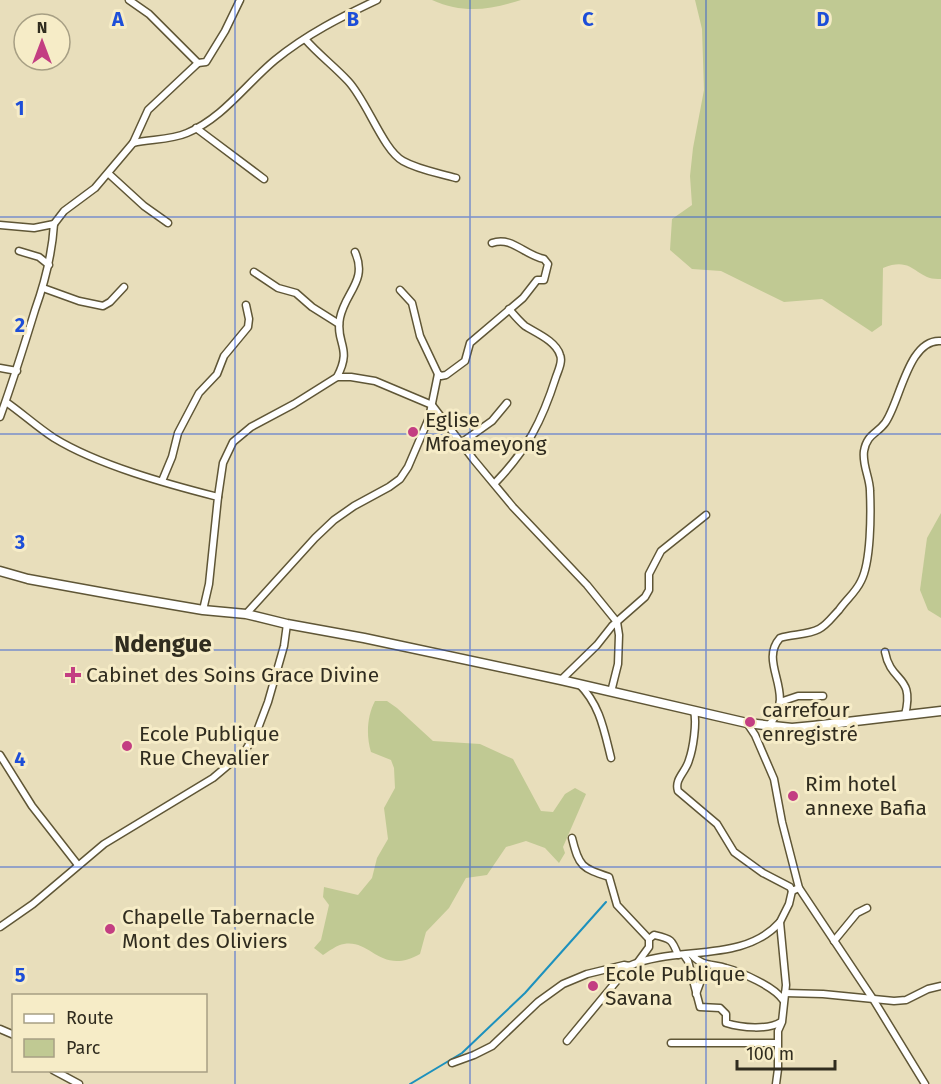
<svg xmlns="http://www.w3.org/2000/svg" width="941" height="1084" font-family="'Fira Sans',sans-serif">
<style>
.green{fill:#c0c993}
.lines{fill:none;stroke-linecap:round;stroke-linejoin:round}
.stream{stroke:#1d91bd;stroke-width:2}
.street-casing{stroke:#5f5636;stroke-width:9}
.secondary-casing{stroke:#5f5636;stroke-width:11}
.street{stroke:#fff;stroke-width:6}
.secondary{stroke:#fff;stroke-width:8}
.grid{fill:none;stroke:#1d4ed8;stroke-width:1.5;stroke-opacity:0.55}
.poi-dot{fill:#c33e82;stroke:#f6ecc7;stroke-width:2}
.labels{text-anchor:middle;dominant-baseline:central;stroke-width:6;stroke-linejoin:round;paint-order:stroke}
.poi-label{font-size:21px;fill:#302c1f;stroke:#f6ecc7;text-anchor:start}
.quarter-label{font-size:24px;font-weight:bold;fill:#302c1f;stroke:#f6ecc7}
.grid-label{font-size:20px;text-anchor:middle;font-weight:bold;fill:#1d4ed8;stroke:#f6ecc7;stroke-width:6;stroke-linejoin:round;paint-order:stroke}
</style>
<rect width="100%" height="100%" fill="#e8debb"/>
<g class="green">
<path d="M432 0H521C489 10 464 14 432 0Z"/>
<path d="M695 0H941V279C915 281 915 255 883 268L882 325 872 332 822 299 784 302 721 271 692 269 670 250 672 219 692 205 690 176 693 148 704 90 702 29Z"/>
<polygon points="941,513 941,618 928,610 920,590 927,538"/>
<path d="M375 701H387L397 708 433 741 480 744 513 759 541 811 553 812 565 794 575 788 586 794 563 847 565 853 559 863 545 848 526 841 506 847 487 875 466 878 449 908 426 932 420 954C381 976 371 939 344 944 337 945 329 951 323 955L314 948 321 940 329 905 323 897 324 887 358 895 372 878 377 858 388 839 384 808 395 788 394 768 391 760 371 752C366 736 367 716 375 701Z"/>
</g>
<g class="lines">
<polyline class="stream" points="410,1084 462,1053 525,993 606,902"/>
<g class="street-casing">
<g id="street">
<polyline points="129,0 149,14 198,63 148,110 133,143"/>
<path d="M305 39C318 54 334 66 348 81 367 101 383 150 403 161 419 170 439 173 456 178"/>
<polyline points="198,63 206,62 225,31 240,0"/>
<polyline points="196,128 264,179"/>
<polyline points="109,174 144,206 168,223"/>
<path d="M54 224 64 211 95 188 133 143C151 139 171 140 187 133 223 118 246 84 275 60 307 34 341 17 377 0"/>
<path d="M0 225 34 228 54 224C52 255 45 282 35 310 24 346 13 381 0 417"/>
<polyline points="19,251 39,257 49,265"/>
<polyline points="254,272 278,288 296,293 312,307 339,324"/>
<polyline points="43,288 79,301 103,306 110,302 124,287"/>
<polyline points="0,368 17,371"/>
<path d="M438 374 441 376 446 375 465 361 470 343 523 298 537 280H544L548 264 544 259C524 255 512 236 492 243"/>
<path d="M337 377C353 347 335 344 340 318 345 292 368 281 355 252"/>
<path d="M6 402C22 413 37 427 54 438 98 465 167 484 218 497L209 584 203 610"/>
<polyline points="461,443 492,421 507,403"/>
<polyline points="162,481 172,457 178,433 199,393 217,374 224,356 248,327 249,319 246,305"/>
<path d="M495 483C527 450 542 421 556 377 558 371 563 361 560 355 556 341 536 333 525 326 519 321 514 315 509 309"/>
<polyline points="218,497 223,463 233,442 251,427 294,404 337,377 351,377 375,381 432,405 474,460 513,507 587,585 617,622 619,635 618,664 611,692"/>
<polyline points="246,614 315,538 334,520 354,506 389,487 400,479 408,467 429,418 438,374 420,336 412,303 400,290"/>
<path d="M885 652C891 684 915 674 905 715"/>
<polyline points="561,680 597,645 612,626 645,597 649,590 649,574 661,551 706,515"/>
<path d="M579 684C600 705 604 730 611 758"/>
<polyline points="780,702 798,696 823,696"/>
<path d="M694 711C697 723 693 749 689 760 686 772 674 779 678 791L717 824 734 852 763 873 790 887 792 891 799 888"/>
<polyline points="747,723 755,735 774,779 782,822 799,888 873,999 925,1084"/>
<path d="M768 726C799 694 757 664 780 638 792 634 808 635 819 629 827 625 833 616 839 610 846 600 856 592 861 581 871 562 871 514 870 491 870 478 862 465 864 451 867 434 877 434 885 423 900 403 908 338 941 341"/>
<polyline points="0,755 32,806 78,865"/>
<path d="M572 838C579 867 582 868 609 877L617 905 649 939"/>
<polyline points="0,927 33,904 104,844 213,778 245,751 257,731 268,702 284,646 287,624"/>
<polyline points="834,941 857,913 867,908"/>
<path d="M684 955 688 961 700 1007 720 1008 726 1014V1023C742 1028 768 1030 781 1022"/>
<path d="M692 955C701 966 713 964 726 968 741 972 775 987 783 1000"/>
<path d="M638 962 649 947V939L654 935C671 939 672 939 678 955"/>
<polyline points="785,993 823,994 894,1001 906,1000 928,989 941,986"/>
<polyline points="696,994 703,975 702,963"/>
<polyline points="0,1029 14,1035"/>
<polyline points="567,1041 629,966"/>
<polyline points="671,1043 777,1043"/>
<path d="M452 1063 474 1055 492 1046 538 1002 563 984 587 974 624 965 629 966C676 945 743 964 780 922"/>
<polyline points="53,1070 79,1084"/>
<polyline points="776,1084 778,1069 778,1031 782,1022 786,985 780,922 789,904 792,891"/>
</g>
</g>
<g class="secondary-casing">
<polyline id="secondary" points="0,571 28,579 127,597 203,610 246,614 287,624 364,638 561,680 747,723 792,728 813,726 941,711"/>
</g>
<use href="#street" class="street"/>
<use href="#secondary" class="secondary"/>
</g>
<path class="grid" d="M235 0V1084M470 0V1084M706 0V1084M0 217H941M0 434H941M0 650H941M0 867H941"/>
<g class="poi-dot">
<circle cx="413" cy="432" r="6"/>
<path d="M70 666h6v6h6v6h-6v6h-6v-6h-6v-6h6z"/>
<circle cx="750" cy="722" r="6"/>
<circle cx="127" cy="746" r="6"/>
<circle cx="793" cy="796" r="6"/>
<circle cx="110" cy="929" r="6"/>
<circle cx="593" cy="986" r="6"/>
</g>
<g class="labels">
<g class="poi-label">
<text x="425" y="420">Eglise<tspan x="425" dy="24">Mfoameyong</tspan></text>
<text x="86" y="675">Cabinet des Soins Grace Divine</text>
<text x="762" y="710">carrefour<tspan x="762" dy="24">enregistré</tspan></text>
<text x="139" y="734">Ecole Publique<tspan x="139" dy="24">Rue Chevalier</tspan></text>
<text x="805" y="784">Rim hotel<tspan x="805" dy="24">annexe Bafia</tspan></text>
<text x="122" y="917">Chapelle Tabernacle<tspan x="122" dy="24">Mont des Oliviers</tspan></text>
<text x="605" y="974">Ecole Publique<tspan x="605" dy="24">Savana</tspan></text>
</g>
<g class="quarter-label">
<text x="163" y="644">Ndengue</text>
</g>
</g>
<g class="grid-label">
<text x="118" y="26">A</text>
<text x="353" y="26">B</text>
<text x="588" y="26">C</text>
<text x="823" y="26">D</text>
<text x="20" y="115">1</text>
<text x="20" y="332">2</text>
<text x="20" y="549">3</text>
<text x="20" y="766">4</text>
<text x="20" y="982">5</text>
</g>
<rect x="12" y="994" width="195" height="78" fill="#f6ecc7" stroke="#a79f84" stroke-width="1.5"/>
<rect x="24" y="1014" width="30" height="9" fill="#ffffff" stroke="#a79f84" stroke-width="1.5"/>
<text x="66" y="1024" font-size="18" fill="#302c1f">Route</text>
<rect x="24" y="1039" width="30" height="18" fill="#c0c993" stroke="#a79f84" stroke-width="1.5"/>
<text x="66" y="1054" font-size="18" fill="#302c1f">Parc</text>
<g transform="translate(42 42)"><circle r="28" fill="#f6ecc7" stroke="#a79f84" stroke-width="1.5"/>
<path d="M0-4.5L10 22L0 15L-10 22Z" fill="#c33e82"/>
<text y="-9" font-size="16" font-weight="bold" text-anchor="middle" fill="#302c1f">N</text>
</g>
<path d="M737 1060v9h98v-9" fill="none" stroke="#302c1f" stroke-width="3"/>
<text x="746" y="1060" font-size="18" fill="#302c1f" stroke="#f6ecc7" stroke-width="4.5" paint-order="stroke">100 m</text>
</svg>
